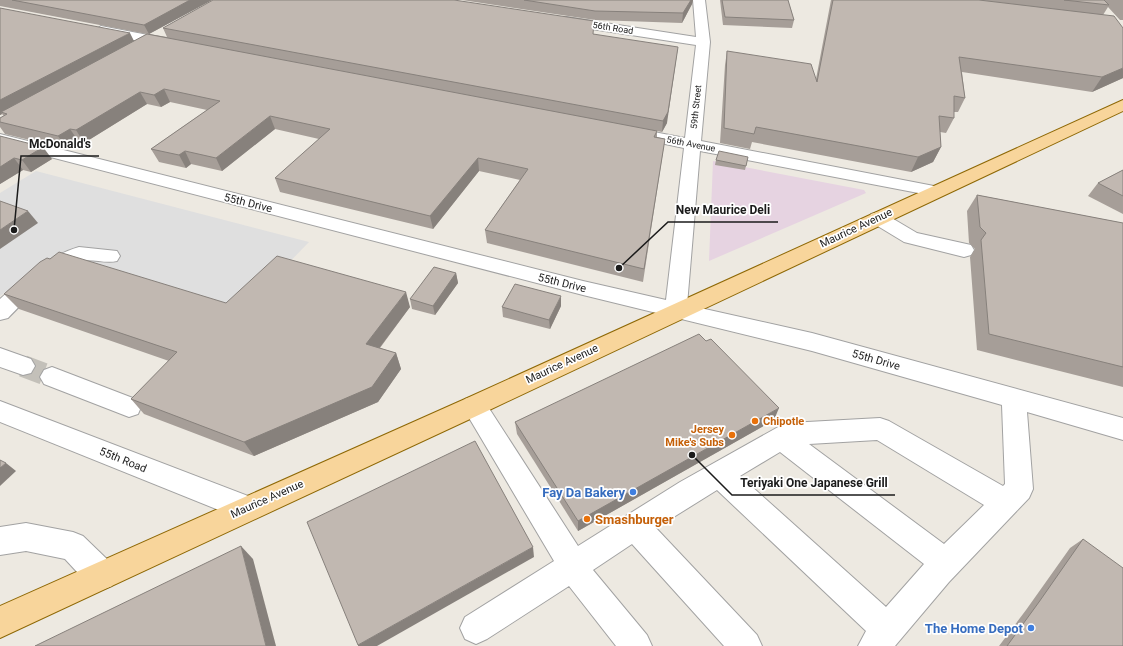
<svg xmlns="http://www.w3.org/2000/svg" width="1123" height="646" font-family="Roboto,sans-serif">
<style>
.industrial{fill:#e6d3e1}
.parking{fill:#dfdfdf}
.lines{fill:none;stroke-linecap:round;stroke-linejoin:round}
.minor-tunnel{stroke:#c3c0b9;stroke-width:22;stroke-dasharray:22 11;stroke-linecap:butt}
.minor-casing{stroke:#a2a2a2;stroke-width:2}
.major-casing{stroke:#8e6805;stroke-width:2}
.minor{fill:#fff;fill-rule:evenodd}
.major{fill:#f8d59b;fill-rule:evenodd}
.wall{fill:#a69e98}
.shaded-wall{fill:#87817c}
.building{fill:#c1b8b1;stroke:#87817c}
.food-dot{fill:#e8710a;stroke:#fff;stroke-width:1.5}
.shop-dot{fill:#3f7fe0;stroke:#fff;stroke-width:1.5}
.labels{text-anchor:middle;dominant-baseline:central;stroke-width:3.5;stroke-linejoin:round;paint-order:stroke}
.far-street-label{font-size:9px;fill:#1b1b1b;stroke:#fff}
.street-label{font-size:11px;fill:#1b1b1b;stroke:#fff}
.food-label{font-size:11px;font-weight:bold;fill:#c56008;stroke:#fff;text-anchor:start}
.near-shop-label{font-size:13px;font-weight:bold;fill:#366cbe;stroke:#fff;text-anchor:end}
.near-food-label{font-size:13px;font-weight:bold;fill:#c56008;stroke:#fff;text-anchor:start}
.leader{fill:none;stroke:#1b1b1b;stroke-width:1.5}
.callout-dot{fill:#1b1b1b;stroke:#fff;stroke-width:1.5}
.callout-label{font-size:12px;text-anchor:middle;font-weight:bold;fill:#1b1b1b;stroke:#fff;stroke-width:3.5;stroke-linejoin:round;paint-order:stroke}
</style>
<rect width="100%" height="100%" fill="#ede9e1"/>
<polygon class="industrial" points="713,161 864,190 866,193 709,261"/>
<polygon class="parking" points="36,171 309,242 241,312 55,256 0,296 0,193"/>
<g class="lines">
<polyline class="minor-tunnel" points="23,366 52,377"/>
<g class="minor-casing">
<g id="minor">
<path d="M693 0H705L710 42 701 141 934 186 940 187 943 191 940 195 934 196 700 151 687 305 812 333 1123 418V440L1027 412 1033 489 1029 498 949 582 895 646H858L866 631 717 490 656 528 757 635 762 646H724L632 544 593 570 647 635 652 646H616L569 586 487 639 476 644 465 639 460 628 465 617 554 561 462 406 465 399 474 396 483 399 578 546 680 482 780 426 789 423 880 418 889 421 1003 486 1005 484 1002 405 812 351 583 295 0 144V134L583 281 666 300 684 148 627 136 625 133 627 130 633 128 685 138 696 45 566 25 560 21 566 17 696 37ZM877 440 984 505 944 544 809 444ZM780 452 924 564 886 607 740 476Z"/>
<polygon points="101,26 169,39 176,43 169,47 97,33 95,30"/>
<polygon points="878,212 885,214 917,233 971,245 974,250 971,255 964,257 904,242 871,222 869,218 871,214"/>
<path d="M79 247 117 251 120 256 117 261C105 264 92 258 80 261 61 265 22 303 8 318L0 320V299C23 278 48 256 79 247Z"/>
<polygon points="0,348 31,359 35,366 31,373 23,375 0,367"/>
<polygon points="52,367 138,400 141,407 138,414 129,417 44,384 40,377 44,370"/>
<polygon points="0,401 256,499 260,508 256,517 246,521 0,422"/>
<polygon points="26,523 73,532 83,536 112,564 116,575 112,586 101,590 90,586 65,559 26,551 0,555 0,527"/>
</g>
</g>
<g class="major-casing">
<polygon id="major" points="1123,100 1123,111 483,413 0,638 0,606 465,399"/>
</g>
<use href="#minor" class="minor"/>
<use href="#major" class="major"/>
</g>
<g class="wall">
<polygon points="0,0 212,0 149,34 167,37 163,28 594,34 667,123 662,132 657,131 657,137 665,139 643,282 487,243 485,230 520,180 479,171 433,229 280,192 275,178 319,139 275,129 222,171 191,164 186,168 159,162 151,149 207,110 170,102 161,107 147,104 84,143 79,142 67,149 5,134 0,127 0,118 4,116 2,114 0,115 0,8 134,41 147,34 0,6"/>
<polygon points="462,0 693,0 692,4 682,23 595,20"/>
<polygon points="720,0 788,0 794,20 792,28 723,25"/>
<polygon points="831,0 1123,0 1123,20 1120,20 1108,7 1103,15 1123,78 1092,92 962,72 965,98 958,112 954,112 954,118 946,133 940,132 941,147 933,162 911,172 752,142 750,149 720,143 725,65 727,51 816,79"/>
<polygon points="0,136 52,159 31,172 23,170 0,184"/>
<polygon points="748,157 745,170 715,165 716,160"/>
<polygon points="1123,170 1123,214 1088,196 1098,183"/>
<polygon points="977,195 1123,223 1123,387 977,350 970,257 975,249 969,243 967,211"/>
<polygon points="456,273 458,283 435,315 412,309 410,299"/>
<polygon points="4,294 226,303 410,307 380,348 396,353 401,369 378,402 254,456 144,414 131,399 169,361 19,309"/>
<polygon points="561,306 550,329 503,317 502,307"/>
<polygon points="706,341 774,420 578,531 517,434 515,422"/>
<polygon points="1083,539 1123,646 999,646 1026,610 1070,548"/>
</g>
<g class="shaded-wall">
<polygon points="190,0 212,0 149,34 144,25"/>
<polygon points="691,0 693,0 692,4 682,23 683,13"/>
<polygon points="130,33 135,43 1,112 2,114 0,115 0,100"/>
<polygon points="678,47 667,123 662,132 663,121"/>
<polygon points="1123,68 1123,78 1092,92 1102,77"/>
<polygon points="164,89 170,102 161,107 154,95"/>
<polygon points="140,92 147,104 84,143 76,130"/>
<polygon points="270,116 275,129 222,171 216,158"/>
<polygon points="70,129 79,142 67,149 58,136"/>
<polygon points="43,147 52,159 31,172 22,160"/>
<polygon points="941,147 933,162 911,172 918,157"/>
<polygon points="185,151 191,164 186,168 179,155"/>
<polygon points="14,158 23,170 0,184 0,167"/>
<polygon points="478,158 479,171 433,229 430,216"/>
<polygon points="28,211 38,223 0,249 0,230"/>
<polygon points="456,273 458,283 435,315 433,306"/>
<polygon points="406,292 410,307 371,359 366,344"/>
<polygon points="561,296 561,306 550,329 549,320"/>
<polygon points="396,353 401,369 378,402 254,456 244,442"/>
<polygon points="779,408 774,420 578,531 578,521"/>
<polygon points="6,463 16,471 0,486 0,468"/>
<polygon points="241,546 253,559 276,646 266,646"/>
<polygon points="533,547 534,557 377,646 358,646 358,645"/>
</g>
<g class="building">
<polygon points="12,0 190,0 144,25"/>
<polygon points="213,0 454,0 594,21 593,34 678,47 668,112 663,121 163,28"/>
<polygon points="524,0 691,0 683,13 595,11"/>
<polygon points="722,0 788,0 794,20 725,17"/>
<polygon points="833,0 979,0 1114,16 1123,28 1123,68 1102,77 959,57 965,98 954,96 954,118 939,116 941,147 918,157 756,127 754,134 724,128 727,51 811,64 817,82"/>
<polygon points="1064,0 1104,0 1109,5"/>
<polygon points="0,8 130,33 0,100"/>
<polygon points="147,34 657,131 654,137 665,139 644,269 485,230 528,169 478,158 430,216 275,178 330,129 270,116 216,158 185,151 179,155 151,149 220,101 164,89 154,95 140,92 76,130 70,129 58,136 0,122 0,118 7,114 1,112"/>
<polygon points="0,136 43,147 22,160 14,158 0,167"/>
<polygon points="719,151 748,157 746,166 716,160"/>
<polygon points="1123,170 1123,196 1098,183"/>
<polygon points="977,195 1123,223 1123,367 989,334 981,240 986,233 980,227"/>
<polygon points="0,201 28,211 0,230"/>
<polygon points="59,252 226,303 277,256 406,292 366,344 396,353 372,387 244,442 131,399 177,352 4,294 40,262 47,258 50,259"/>
<polygon points="434,267 456,273 433,306 410,299"/>
<polygon points="515,284 561,296 549,320 502,307"/>
<polygon points="699,334 706,341 711,339 779,408 578,521 515,422"/>
<polygon points="475,441 533,547 358,645 307,522"/>
<polygon points="0,460 6,463 0,468"/>
<polygon points="1083,539 1123,568 1123,646 1007,646 1039,602"/>
<polygon points="241,546 266,646 35,646"/>
</g>
<g class="food-dot">
<circle cx="755" cy="421" r="4"/>
<circle cx="732" cy="435" r="4"/>
<circle cx="587" cy="519" r="4"/>
</g>
<g class="shop-dot">
<circle cx="633" cy="492" r="4"/>
<circle cx="1031" cy="628" r="4"/>
</g>
<g class="labels">
<g class="far-street-label">
<text transform="translate(613 28) rotate(9)">56th Road</text>
<text transform="translate(696 107) rotate(-84)">59th Street</text>
<text transform="translate(691 144) rotate(11)">56th Avenue</text>
</g>
<g class="street-label">
<text transform="translate(248 203) rotate(14)">55th Drive</text>
<text transform="translate(856 228) rotate(-25)">Maurice Avenue</text>
<text transform="translate(562 283) rotate(14)">55th Drive</text>
<text transform="translate(876 360) rotate(16)">55th Drive</text>
<text transform="translate(562 364) rotate(-25)">Maurice Avenue</text>
<text transform="translate(123 460) rotate(22)">55th Road</text>
<text transform="translate(267 499) rotate(-24)">Maurice Avenue</text>
</g>
<g class="food-label">
<text x="763" y="421">Chipotle</text>
<text x="724" y="429" text-anchor="end">Jersey<tspan x="724" dy="13">Mike's Subs</tspan></text>
</g>
<g class="near-shop-label">
<text x="625" y="492">Fay Da Bakery</text>
<text x="1023" y="628">The Home Depot</text>
</g>
<g class="near-food-label">
<text x="595" y="519">Smashburger</text>
</g>
</g>
<path class="leader" d="M14 230L21 156H99M619 268L668 222H778M692 455L732 495H895"/>
<g class="callout-dot">
<circle cx="14" cy="230" r="4"/>
<circle cx="619" cy="268" r="4"/>
<circle cx="692" cy="455" r="4"/>
</g>
<g class="callout-label">
<text x="60" y="148">McDonald's</text>
<text x="723" y="214">New Maurice Deli</text>
<text x="814" y="487">Teriyaki One Japanese Grill</text>
</g>
</svg>
